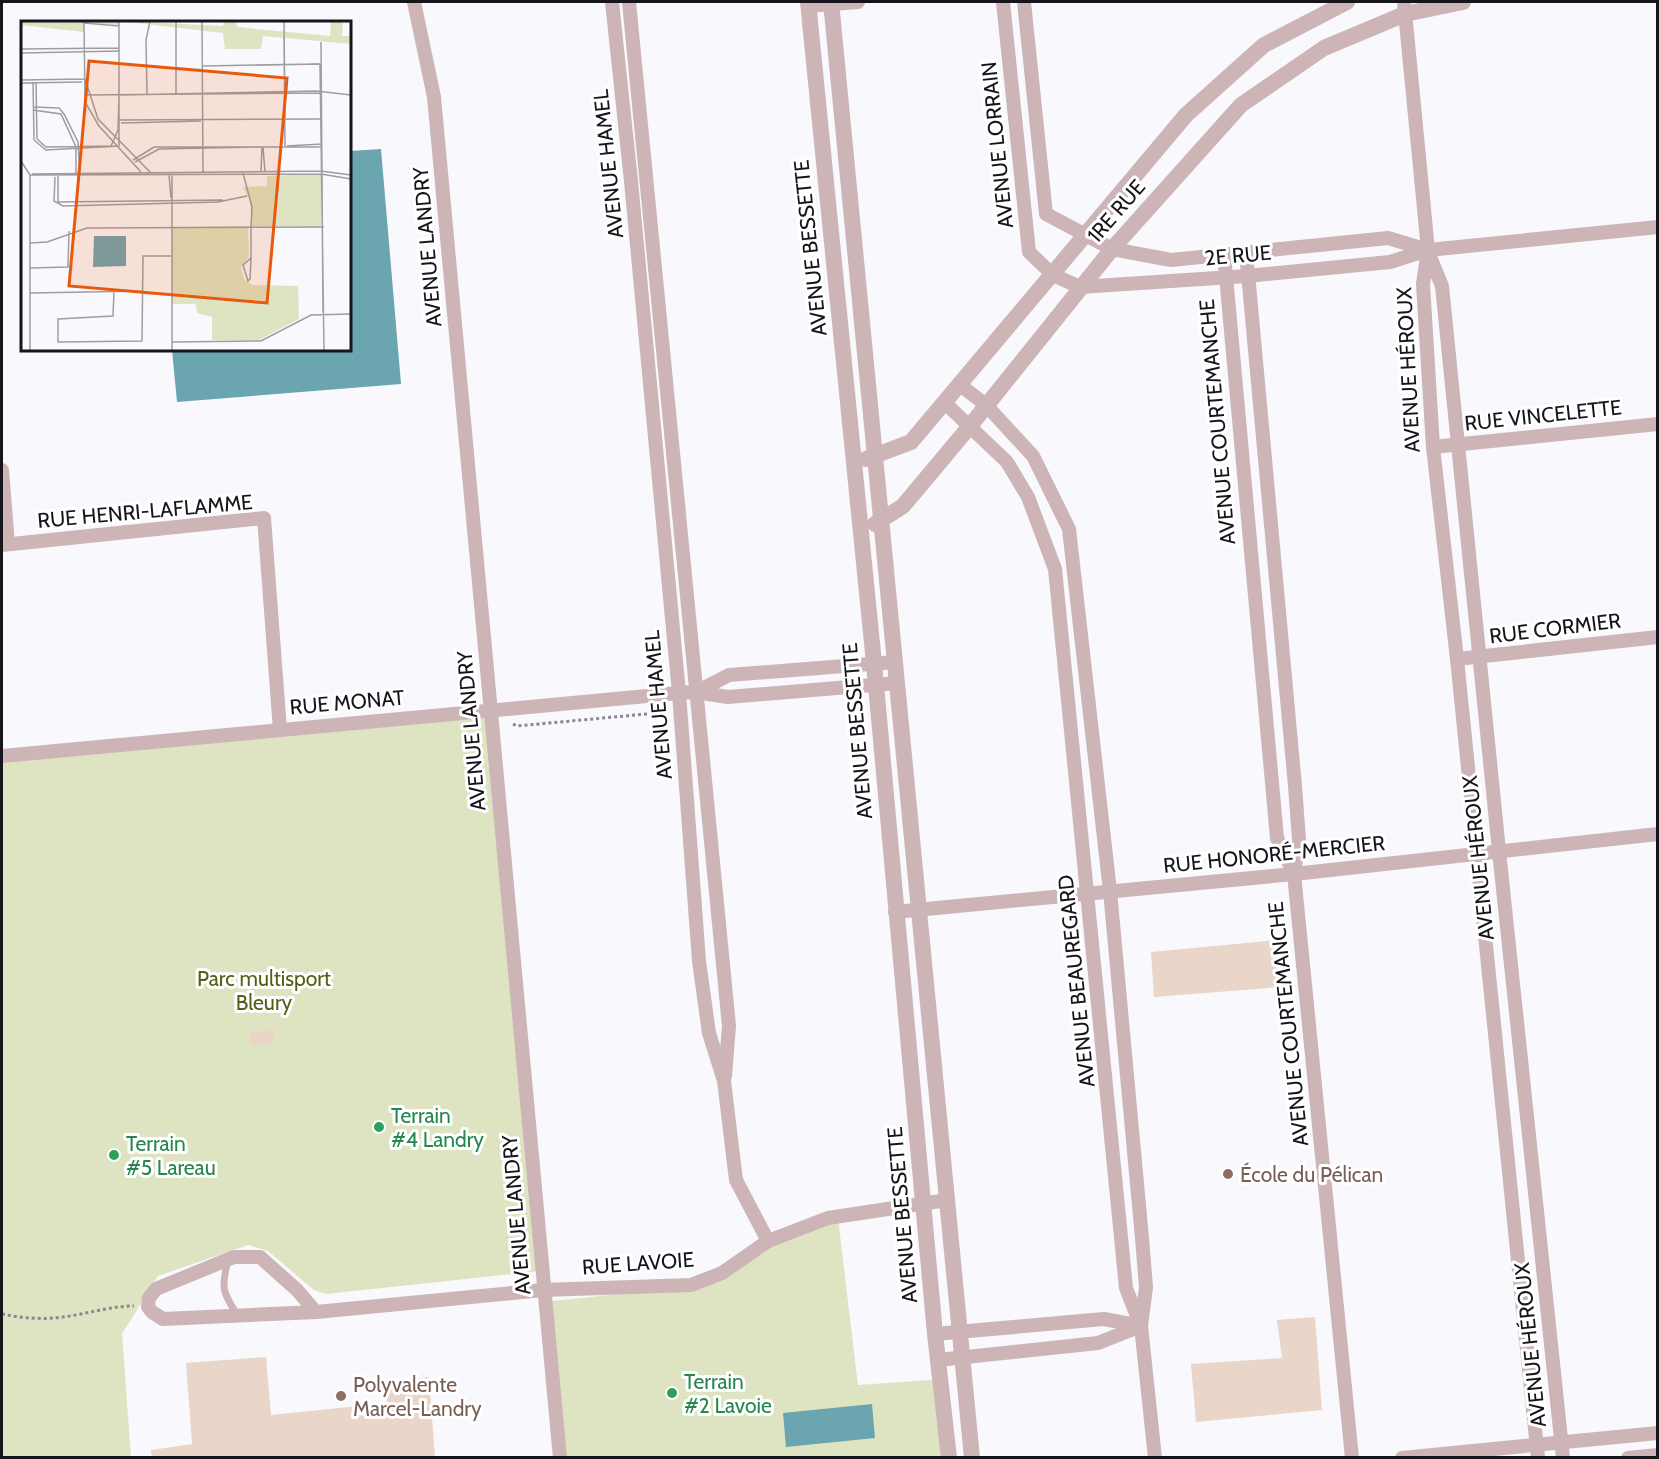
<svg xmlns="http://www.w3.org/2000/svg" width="1659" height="1459" font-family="Cabin,sans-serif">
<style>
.green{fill:#dee3c2}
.water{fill:#6ba5af}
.building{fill:#ead5c9}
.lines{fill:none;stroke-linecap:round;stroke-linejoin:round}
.path{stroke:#89888e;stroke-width:3;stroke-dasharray:3 3;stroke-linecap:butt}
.service{stroke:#cdb4b6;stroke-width:7}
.minor{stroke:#cdb4b6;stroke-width:14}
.tertiary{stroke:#cdb4b6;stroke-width:16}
.leisure-dot{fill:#2e9e5b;stroke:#fff;stroke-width:2}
.education-dot{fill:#8d6e63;stroke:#fff;stroke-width:2}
.labels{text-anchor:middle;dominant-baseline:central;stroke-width:6;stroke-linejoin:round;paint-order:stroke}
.street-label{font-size:21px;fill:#16151c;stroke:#fff}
.park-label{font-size:21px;fill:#575d14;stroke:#fff}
.leisure-label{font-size:21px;fill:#27864d;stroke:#fff;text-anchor:start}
.education-label{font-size:21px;fill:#785e54;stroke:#fff;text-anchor:start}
.inset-road{fill:none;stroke:#9e9da2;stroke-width:1.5}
.view{fill:#e8590c;fill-opacity:0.15;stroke:#e8590c;stroke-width:3}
.inset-edge{fill:none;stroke:#16151c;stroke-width:3}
</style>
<rect width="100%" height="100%" fill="#f9f8fc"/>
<g class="green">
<polygon points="494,711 549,1270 326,1294 314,1290 268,1251 248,1245 158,1276 122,1334 131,1457 2,1458 2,759"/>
<polygon points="837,1210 858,1385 932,1380 942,1457 565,1457 552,1301 687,1287 772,1240"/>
</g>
<g class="water">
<polygon points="381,149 401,384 177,402 172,350 350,350 350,151"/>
<polygon points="872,1404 875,1438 786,1447 783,1413"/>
</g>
<g class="building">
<polygon points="1277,940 1280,987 1154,997 1151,952"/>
<polygon points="274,1030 275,1043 251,1045 250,1032"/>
<polygon points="1315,1317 1322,1410 1196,1422 1191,1364 1282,1358 1277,1320"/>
<polygon points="266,1357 271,1415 387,1403 386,1381 429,1377 435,1458 152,1458 151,1450 192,1444 186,1363"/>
</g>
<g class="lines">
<g class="path">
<polyline points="513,724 517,726 668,712"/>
<path d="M2 1314C21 1318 43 1320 63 1317 87 1314 110 1306 134 1306"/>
</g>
<path class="service" d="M228 1260C221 1288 222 1292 238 1316"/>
<g class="minor">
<polyline points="414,2 434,97 560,1458"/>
<polyline points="612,2 631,181 679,693 699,961 709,1033 724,1081 736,1180 768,1241"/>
<polyline points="629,2 729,1026 725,1076"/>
<polyline points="1003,2 1029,252 1053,275 1080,287 1247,276 1390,262 1428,250 1658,227"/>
<polyline points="1024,2 1046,214 1112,249 1171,260 1388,238 1428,250"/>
<polyline points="1404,2 1428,250 1423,284 1433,447 1457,659 1538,1458"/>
<polyline points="808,6 858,2"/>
<polyline points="1246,252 1295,786 1299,839 1294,874 1352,1458"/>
<polyline points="1428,252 1442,286 1499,851 1563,1458"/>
<polyline points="1224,254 1277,838 1294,874"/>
<polyline points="960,385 986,405 1033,456 1069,529 1110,891 1142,1238 1146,1287 1141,1326 1155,1458"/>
<polyline points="945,403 1007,462 1028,497 1055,569 1126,1288 1140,1324"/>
<polyline points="1433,447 1658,424"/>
<polyline points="2,470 8,544"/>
<polyline points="2,545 264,518 280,730"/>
<polyline points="1457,659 1658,637"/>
<polyline points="696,692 729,675 895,662"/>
<polyline points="2,756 679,693 696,692 728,697 897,683"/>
<polyline points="895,912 1294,874 1658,834"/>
<polyline points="316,1312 297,1290 260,1257 234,1257 156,1289 149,1298 148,1307 152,1312 163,1319 316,1312 543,1290 691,1285 722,1273 768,1241 828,1218 947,1200"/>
<polyline points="935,1334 1104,1319 1141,1326"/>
<polyline points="938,1360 1098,1343 1141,1326"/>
<polyline points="1402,1458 1658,1433"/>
<polyline points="1628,1458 1658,1455"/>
</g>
<g class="tertiary">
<polyline points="808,2 874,663 935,1334 949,1458"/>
<polyline points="831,2 972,1458"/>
<polyline points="866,459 911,442 1186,115 1264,45 1347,2"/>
<polyline points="875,524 903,506 970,426 1112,249 1241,105 1324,48 1405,14 1463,2"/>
</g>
</g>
<g class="leisure-dot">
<circle cx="379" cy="1127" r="6"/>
<circle cx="114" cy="1155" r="6"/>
<circle cx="672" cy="1393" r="6"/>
</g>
<g class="education-dot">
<circle cx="1228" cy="1174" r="6"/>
<circle cx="341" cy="1396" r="6"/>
</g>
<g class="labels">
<g class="street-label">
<text transform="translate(997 145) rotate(-96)">AVENUE LORRAIN</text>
<text transform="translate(608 164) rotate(-96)">AVENUE HAMEL</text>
<text transform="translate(1116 211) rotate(-49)">1RE RUE</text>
<text transform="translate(427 247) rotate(-95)">AVENUE LANDRY</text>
<text transform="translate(810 248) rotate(-96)">AVENUE BESSETTE</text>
<text transform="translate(1238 255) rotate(-5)">2E RUE</text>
<text transform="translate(1408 370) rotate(-93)">AVENUE HÉROUX</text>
<text transform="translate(1543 415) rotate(-6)">RUE VINCELETTE</text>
<text transform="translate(1217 422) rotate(-95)">AVENUE COURTEMANCHE</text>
<text transform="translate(145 511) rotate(-5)">RUE HENRI-LAFLAMME</text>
<text transform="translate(1555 628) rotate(-7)">RUE CORMIER</text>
<text transform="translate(347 702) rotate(-5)">RUE MONAT</text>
<text transform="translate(658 705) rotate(-95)">AVENUE HAMEL</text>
<text transform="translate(471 731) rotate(-95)">AVENUE LANDRY</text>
<text transform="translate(857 731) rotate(-95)">AVENUE BESSETTE</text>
<text transform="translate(1274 854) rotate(-6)">RUE HONORÉ-MERCIER</text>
<text transform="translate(1478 858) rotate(-96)">AVENUE HÉROUX</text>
<text transform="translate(1076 981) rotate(-96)">AVENUE BEAUREGARD</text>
<text transform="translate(1288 1024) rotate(-96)">AVENUE COURTEMANCHE</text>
<text transform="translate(516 1215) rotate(-95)">AVENUE LANDRY</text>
<text transform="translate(902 1215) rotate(-95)">AVENUE BESSETTE</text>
<text transform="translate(638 1263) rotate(-4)">RUE LAVOIE</text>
<text transform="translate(1530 1345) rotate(-96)">AVENUE HÉROUX</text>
</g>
<g class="park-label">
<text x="264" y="978">Parc multisport<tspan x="264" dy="24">Bleury</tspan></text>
</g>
<g class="leisure-label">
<text x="391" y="1115">Terrain<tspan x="391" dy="24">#4 Landry</tspan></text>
<text x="126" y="1143">Terrain<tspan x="126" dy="24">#5 Lareau</tspan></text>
<text x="684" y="1381">Terrain<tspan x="684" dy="24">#2 Lavoie</tspan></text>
</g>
<g class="education-label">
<text x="1240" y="1174">École du Pélican</text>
<text x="353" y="1384">Polyvalente<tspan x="353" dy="24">Marcel-Landry</tspan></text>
</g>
</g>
<g transform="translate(21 21)">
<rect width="330" height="330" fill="#f9f8fc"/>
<path d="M0 0H98V4L63 2V11L0 4ZM99 0 202 5 203 0H215L216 6 309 15 310 0H322L321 15H330V23L242 15 240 28H204L202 12ZM300 153V206L231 205 229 180 222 166 246 165V155ZM227 205 228 236 220 246 223 258 231 264 277 265 278 298 238 319H191V296L176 292 175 283H151V206Z" fill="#dee3c2"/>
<path d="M73 215H105V245L72 246Z" fill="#6ba5af"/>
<path class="inset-road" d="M63 0 64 81 78 105 120 151M181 0 182 152M263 0 264 97M63 2 98 5M263 15 264 125M300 21 302 291M0 28 98 27M0 32 99 30M299 43 303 330M182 45 299 43M182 45 298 43M64 58 77 98 130 152M0 59 64 58M12 61 13 119M0 62 61 61M15 62 16 118M155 73V0M63 74 299 72M101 74 295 70 330 74M126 74 125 19 129 0M12 86 38 87 43 93 57 121 59 153M12 89 40 93 55 126V153M97 99 299 98M100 102 180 100M16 118 25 126 90 125 97 109 98 76M13 119 25 129 98 125V0M266 125 301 123M242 126 244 151M112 139 133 126H301M0 140 9 154V330M114 141 138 128 240 126M240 151 241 127M222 152 231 186 230 206V237L229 258 227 260 222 244 230 237M11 153 300 150 330 154M9 154 300 153 330 158M148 154 150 177M37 155V181L202 179M34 156 33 180 42 185 197 181 226 175M9 222 26 221 66 207 303 206M9 247 47 246 48 210M93 270 92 295 37 298V321L121 320 122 235H150M9 272 122 270M151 321 240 320 290 294 330 293M151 330V153"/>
<path class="view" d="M68 40 266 57 246 282 48 265Z"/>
<rect width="330" height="330" class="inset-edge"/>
</g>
<rect width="1659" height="1459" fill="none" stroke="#16151c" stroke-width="6"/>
</svg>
